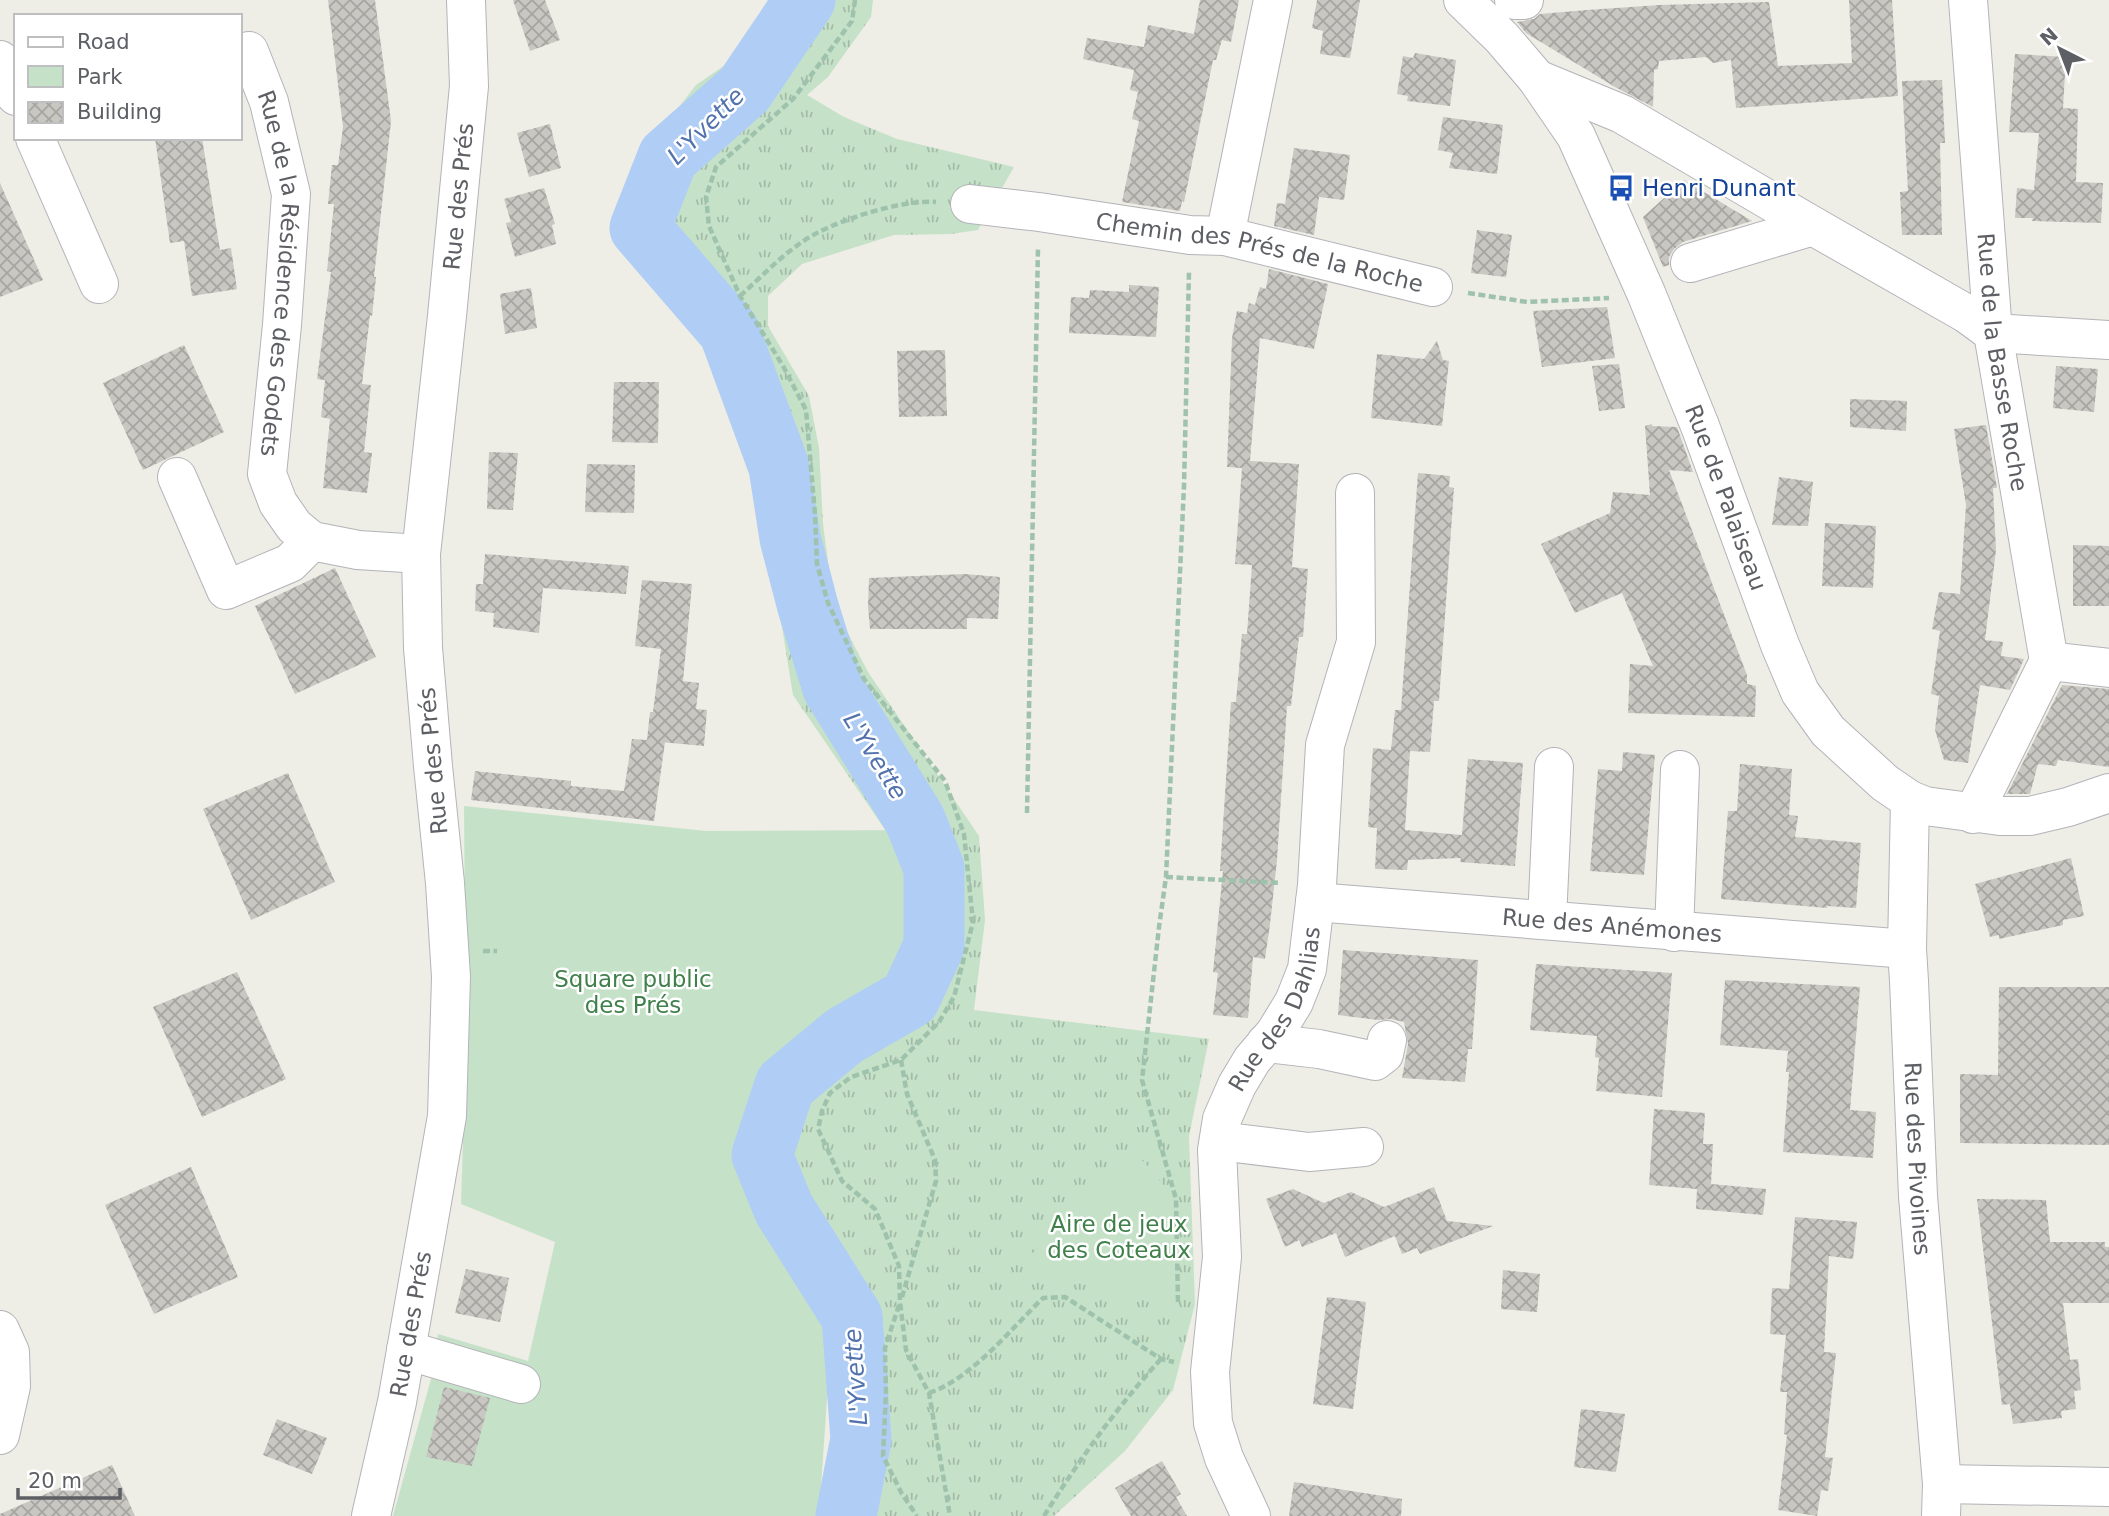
<svg xmlns="http://www.w3.org/2000/svg" width="2109" height="1516" font-family="'DejaVu Sans',sans-serif">
<style>
.grass{fill:url(#grass-tufts)}
.park{fill:#c5e2c9}
.lines{fill:none;stroke-linecap:round;stroke-linejoin:round}
.river{stroke:#afcdf5;stroke-width:61}
.building{fill:url(#building-cross-hatch)}
.minor-casing{stroke:#b3b4b9;stroke-width:40}
.path{stroke:#9fc2ad;stroke-width:4.5;stroke-dasharray:7 3.5;stroke-linecap:butt}
.minor{stroke:#fff;stroke-width:38}
.labels{text-anchor:middle;dominant-baseline:central;stroke-width:5;stroke-linejoin:round;paint-order:stroke}
.transit-label{font-size:23px;fill:#164399;stroke:#fff;text-anchor:start}
.street-label{font-size:23px;fill:#5d5f64;stroke:#fff}
.park-label{font-size:23px;fill:#40804b;stroke:#fff}
.water-label{font-size:24px;font-style:italic;fill:#5172ad;stroke:#fff}
</style>
<defs>
<pattern id="grass-tufts" width="24" height="20" patternUnits="userSpaceOnUse" patternTransform="scale(1.75)"><rect width="24" height="20" fill="#c5e2c9"/><path d="M3 7l-1-3M5 7V3M7 7l1-3M15 17l-1-3M17 17v-4M19 17l1-3" fill="none" stroke="#a3baa7"/></pattern>
<pattern id="building-cross-hatch" width="8" height="8" patternUnits="userSpaceOnUse" patternTransform="scale(1.75)"><rect width="8" height="8" fill="#c9c7c2"/><path d="M0 0l8 8M0 8l8-8" fill="none" stroke="#a6a5a1"/></pattern>
</defs>
<rect width="100%" height="100%" fill="#eeede6"/>
<polygon class="grass" points="783,0 873,0 871,17 828,77 807,95 844,117 897,139 1014,167 978,230 951,234 894,235 802,264 768,296 768,326 809,396 819,448 823,524 834,607 868,672 979,836 985,920 974,1010 1209,1039 1189,1136 1195,1304 1173,1390 1125,1451 1054,1516 830,1516 842,1452 836,1322 803,1262 745,1189 750,1113 788,1070 903,995 914,831 886,831 793,695 768,541 763,449 716,352 679,296 628,233 632,188 662,129 696,85 754,45"/>
<g class="park">
<polygon points="464,806 706,831 914,830 926,870 920,948 903,995 788,1070 750,1113 745,1189 803,1262 831,1340 819,1516 393,1516 431,1379 438,1334 528,1361 555,1242 461,1204 466,1044"/>
<polygon points="1119,1161 1143,1161 1160,1181 1171,1197 1173,1302 1046,1277 1031,1255"/>
</g>
<g class="lines">
<polyline class="river" points="805,0 744,90 668,157 640,228 729,331 779,467 790,538 808,607 833,688 915,820 934,868 934,946 910,998 844,1036 785,1085 762,1155 784,1209 852,1317 861,1439 846,1516"/>
</g>
<g class="building">
<polygon points="328,0 375,0 391,121 374,277 376,277 372,316 370,315 362,384 371,385 364,452 372,453 367,493 323,488 330,419 321,417 325,380 317,379 331,272 327,271 334,204 328,204 332,165 338,165 343,127"/>
<polygon points="513,0 545,0 560,40 530,51"/>
<polygon points="1200,0 1239,0 1231,42 1222,40 1216,60 1213,60 1184,202 1182,201 1180,211 1122,202 1139,121 1132,119 1138,92 1130,90 1134,70 1083,59 1087,38 1144,47 1148,25 1194,34"/>
<polygon points="1317,0 1360,0 1350,58 1320,54 1323,31 1312,28"/>
<polygon points="1849,0 1892,0 1898,96 1736,108 1731,60 1713,63 1706,57 1659,61 1658,69 1654,70 1653,107 1615,87 1526,33 1517,22 1534,19 1540,14 1587,10 1660,5 1769,2 1778,66 1852,63"/>
<polygon points="1415,53 1456,60 1450,106 1407,101 1408,96 1397,94 1403,56 1413,58"/>
<polygon points="2015,54 2066,57 2063,108 2078,109 2076,182 2103,183 2101,223 2032,221 2033,218 2015,218 2017,188 2034,190 2039,133 2009,132"/>
<polygon points="1942,80 1945,143 1940,143 1942,235 1902,235 1900,192 1908,191 1902,81"/>
<polygon points="1443,117 1503,125 1497,174 1449,168 1453,153 1438,150"/>
<polygon points="550,124 561,168 529,177 517,133"/>
<polygon points="155,138 202,138 220,250 231,248 237,289 192,296 184,241 170,243"/>
<polygon points="1294,148 1350,155 1344,200 1319,197 1314,235 1274,226 1277,203 1285,204"/>
<polygon points="1684,180 1752,221 1683,242 1674,249 1669,257 1669,265 1663,267 1643,217"/>
<polygon points="0,183 43,280 0,297"/>
<polygon points="544,188 555,224 552,225 556,244 515,257 506,223 511,222 504,199"/>
<polygon points="1477,230 1512,235 1506,277 1471,273"/>
<polygon points="1269,269 1328,284 1314,349 1260,338 1250,461 1299,464 1292,567 1308,569 1303,637 1299,637 1291,706 1287,706 1277,860 1270,924 1265,959 1253,957 1248,1018 1213,1015 1218,973 1213,972 1223,871 1220,871 1231,702 1236,702 1242,634 1247,634 1252,565 1235,564 1242,468 1227,467 1232,338 1237,311 1247,313 1249,303 1255,305 1260,287 1266,289"/>
<polygon points="1129,285 1159,287 1156,337 1069,333 1071,297 1089,298 1090,290 1129,292"/>
<polygon points="531,288 537,328 505,334 500,294"/>
<polygon points="1607,307 1615,358 1542,367 1533,311"/>
<polygon points="1437,341 1443,360 1449,361 1442,426 1371,418 1377,354 1424,359"/>
<polygon points="184,345 224,432 143,470 103,383"/>
<polygon points="945,350 947,416 899,417 897,351"/>
<polygon points="1619,364 1625,408 1599,411 1592,366"/>
<polygon points="2056,366 2098,369 2094,412 2053,408"/>
<polygon points="614,382 659,382 658,443 612,442"/>
<polygon points="1850,399 1907,401 1906,431 1850,427"/>
<polygon points="1652,424 1652,426 1677,427 1693,472 1669,470 1747,675 1747,684 1756,686 1755,717 1628,713 1630,664 1653,666 1622,593 1575,613 1541,544 1610,513 1613,492 1650,495 1645,426"/>
<polygon points="1986,425 1997,488 1993,488 1996,550 1985,640 2003,642 2001,656 2024,659 2010,690 1980,685 1968,763 1944,760 1935,730 1939,696 1931,694 1940,631 1932,629 1939,592 1960,594 1966,505 1954,429"/>
<polygon points="489,452 518,453 513,510 487,509"/>
<polygon points="587,464 635,465 634,513 585,512"/>
<polygon points="1418,473 1450,476 1449,487 1454,488 1439,701 1434,701 1430,752 1410,751 1405,830 1462,835 1468,759 1523,763 1515,866 1460,862 1461,858 1408,860 1407,870 1375,869 1377,828 1368,827 1373,748 1391,750 1395,710 1401,710"/>
<polygon points="1779,477 1813,482 1808,526 1772,525"/>
<polygon points="1825,523 1876,526 1873,588 1822,586"/>
<polygon points="2073,545 2109,546 2109,606 2073,606"/>
<polygon points="485,554 629,566 626,594 543,588 539,633 493,627 494,613 475,611 476,584 483,584"/>
<polygon points="335,568 376,657 295,694 255,606"/>
<polygon points="965,574 1000,577 998,619 967,618 967,629 870,629 868,606 869,578"/>
<polygon points="642,580 692,584 683,681 699,683 696,709 707,710 704,746 650,741 665,742 654,821 471,800 475,771 571,781 571,786 624,791 632,739 647,740 650,712 653,712 661,649 635,646"/>
<polygon points="2062,685 2109,689 2109,767 2058,760 2056,766 2038,764 2030,794 2007,794"/>
<polygon points="1623,752 1655,755 1644,875 1590,871 1598,769 1622,771"/>
<polygon points="1740,764 1792,769 1789,815 1798,816 1795,837 1861,843 1856,908 1827,906 1827,908 1721,899 1728,811 1737,811"/>
<polygon points="288,773 335,882 251,920 203,809"/>
<polygon points="2071,858 2084,916 2063,920 2063,925 1999,939 1999,935 1990,937 1975,884"/>
<polygon points="1343,950 1478,960 1472,1049 1468,1049 1465,1082 1402,1078 1408,1044 1404,1022 1391,1019 1378,1020 1338,1015"/>
<polygon points="1536,964 1672,973 1662,1097 1596,1091 1599,1058 1595,1057 1597,1036 1530,1030"/>
<polygon points="237,972 286,1079 202,1117 153,1007"/>
<polygon points="1725,980 1860,987 1850,1110 1876,1112 1873,1158 1783,1152 1789,1072 1786,1072 1788,1051 1720,1045"/>
<polygon points="1999,987 2109,987 2109,1145 1960,1143 1960,1074 1998,1075"/>
<polygon points="1654,1109 1705,1113 1703,1144 1713,1144 1711,1184 1766,1189 1763,1215 1696,1209 1697,1189 1649,1185"/>
<polygon points="191,1167 238,1277 154,1314 105,1205"/>
<polygon points="1434,1187 1447,1221 1493,1226 1420,1254 1417,1248 1402,1254 1395,1236 1345,1257 1336,1233 1302,1247 1299,1240 1285,1247 1266,1199 1293,1189 1324,1203 1351,1192 1384,1207"/>
<polygon points="1977,1199 2046,1200 2050,1242 2105,1242 2105,1247 2109,1247 2109,1303 2063,1303 2070,1360 2078,1359 2081,1390 2074,1391 2076,1409 2061,1411 2062,1418 2013,1424 2010,1404 2002,1405"/>
<polygon points="1795,1217 1857,1222 1853,1259 1829,1256 1824,1352 1836,1353 1825,1457 1833,1458 1828,1491 1821,1490 1817,1516 1778,1510 1787,1435 1784,1434 1787,1392 1780,1392 1786,1335 1770,1334 1772,1288 1789,1289"/>
<polygon points="466,1269 509,1278 500,1322 455,1313"/>
<polygon points="1503,1270 1540,1274 1537,1312 1501,1309"/>
<polygon points="1327,1297 1366,1302 1353,1409 1313,1404"/>
<polygon points="444,1387 490,1398 472,1466 426,1457"/>
<polygon points="1581,1409 1625,1414 1616,1472 1574,1467"/>
<polygon points="277,1419 327,1438 312,1474 263,1455"/>
<polygon points="1162,1461 1181,1494 1176,1497 1187,1516 1131,1516 1115,1488"/>
<polygon points="112,1465 135,1516 0,1516 0,1514"/>
<polygon points="1294,1482 1402,1499 1401,1516 1289,1516"/>
</g>
<g class="lines">
<g class="minor-casing">
<g id="minor">
<path id="s1" d="M1463 0 1502 38 1537 79 1576 136 1646 293 1700 426 1780 645 1800 692 1828 731 1885 783 1910 800 1925 806 2000 816H2030L2068 807 2109 793"/>
<polyline points="1514,0 1524,0"/>
<path id="s2" d="M1968 0 1993 333 2049 661"/>
<path id="s3" d="M249 51 269 102 291 194 282 325 267 474 278 503 294 526 312 541 358 550 421 554"/>
<polyline points="0,60 16,96"/>
<polyline points="1537,79 1622,114 1813,226 1967,314 1993,333 2109,340"/>
<polyline points="35,138 99,284"/>
<path id="s4" d="M970 204 1039 212 1190 235 1225 236 1433 287"/>
<polyline points="1225,236 1273,0"/>
<polyline points="1690,263 1813,226"/>
<polyline points="177,477 226,590 290,563 312,541"/>
<polyline points="2049,661 2109,668"/>
<path id="s5" d="M1910 800 1907 949 1909 981 1918 1196 1942 1484 1941 1516"/>
<polyline points="1973,814 2049,661"/>
<path id="s6" d="M1315 902 1907 949"/>
<polyline points="1547,920 1554,767"/>
<polyline points="1674,932 1680,770"/>
<polyline points="1266,1043 1319,1049 1375,1061 1384,1054 1387,1040"/>
<polyline points="1219,1141 1309,1152 1364,1147"/>
<polyline points="0,1330 10,1352 11,1386 0,1435"/>
<polyline points="406,1350 521,1384"/>
<polyline points="1942,1484 2109,1487"/>
<path id="s7" d="M371 1516 397 1402 447 1116 451 977 445 883 433 766 423 648 421 554 447 316 469 86 466 0"/>
<path id="s8" d="M1251 1516 1224 1458 1213 1423 1210 1372 1222 1257 1217 1150 1222 1119 1237 1085 1252 1060 1275 1033 1294 1002 1307 969 1317 885 1325 745 1356 642 1355 493"/>
</g>
</g>
<g class="path">
<polyline points="855,0 852,21 793,99 716,167 706,197 709,226 740,296 783,366 806,410 815,514 817,564 828,603 864,679 945,781 964,834 973,922 954,997 939,1022 901,1060 851,1077 830,1093 822,1111 818,1129 842,1181 875,1209 899,1266 900,1302 906,1350 929,1393 950,1516"/>
<polyline points="1468,293 1527,302 1609,298"/>
<path d="M740 296C760 278 780 257 802 242 830 222 901 199 936 202"/>
<polyline points="1027,813 1038,248"/>
<polyline points="1166,877 1281,883"/>
<polyline points="483,951 497,951"/>
<polyline points="901,1060 907,1094 935,1160 936,1181 902,1297"/>
<polyline points="1178,1302 1176,1199 1142,1080 1159,927 1166,877 1184,486 1189,271"/>
<polyline points="899,1305 885,1348 886,1393 883,1456 902,1494 917,1516"/>
<path d="M929 1393C971 1379 1010 1330 1043 1298L1065 1297 1161 1359 1174 1362"/>
<path d="M1044 1516C1079 1460 1117 1407 1161 1359"/>
</g>
<use href="#minor" class="minor"/>
</g>
<defs>
<g id="bus-bare" transform="scale(2.1)"><path d="M-5-6H5V4H4V6H2V4H-2V6H-4V4H-5ZM-3.5-4V0h7V-4ZM-3.5 1.2v1.5H-2V1.2ZM2 1.2v1.5H3.5V1.2Z" fill="#1a4fb4" stroke="#fff" stroke-width="2.5" paint-order="stroke"/></g>
</defs>
<g fill-rule="evenodd">
<use href="#bus-bare" x="1621" y="188"/>
</g>
<g class="labels">
<g class="transit-label">
<text x="1642" y="188">Henri Dunant</text>
</g>
<g class="street-label">
<text stroke="none"><textPath href="#s7" startOffset="1330">Rue des Prés</textPath></text>
<text stroke="none"><textPath href="#s4" startOffset="294">Chemin des Prés de la Roche</textPath></text>
<text stroke="none"><textPath href="#s3" startOffset="228">Rue de la Résidence des Godets</textPath></text>
<text stroke="none"><textPath href="#s2" startOffset="364">Rue de la Basse Roche</textPath></text>
<text stroke="none"><textPath href="#s1" startOffset="569">Rue de Palaiseau</textPath></text>
<text transform="translate(433 761) rotate(-95)">Rue des Prés</text>
<text stroke="none"><textPath href="#s6" startOffset="298">Rue des Anémones</textPath></text>
<text stroke="none"><textPath href="#s8" startOffset="530">Rue des Dahlias</textPath></text>
<text stroke="none"><textPath href="#s5" startOffset="359">Rue des Pivoines</textPath></text>
<text stroke="none"><textPath href="#s7" startOffset="196">Rue des Prés</textPath></text>
</g>
<g class="park-label">
<text x="633" y="979">Square public<tspan x="633" dy="26">des Prés</tspan></text>
<text x="1119" y="1224">Aire de jeux<tspan x="1119" dy="26">des Coteaux</tspan></text>
</g>
<g class="water-label">
<text transform="translate(706 126) rotate(-45)">L'Yvette</text>
<text transform="translate(875 756) rotate(58)">L'Yvette</text>
<text transform="translate(856 1377) rotate(-94)">L'Yvette</text>
</g>
</g>
<rect x="14" y="14" width="228" height="126" fill="#ffffff" stroke="#bebfc1" stroke-width="2"/>
<rect x="28" y="37" width="35" height="10" fill="#ffffff" stroke="#bebfc1" stroke-width="2"/>
<text x="77" y="49" font-size="21" fill="#5d5f64">Road</text>
<rect x="28" y="66" width="35" height="21" fill="#c5e2c9" stroke="#bebfc1" stroke-width="2"/>
<text x="77" y="84" font-size="21" fill="#5d5f64">Park</text>
<rect x="28" y="102" width="35" height="21" fill="url(#building-cross-hatch)" stroke="#bebfc1" stroke-width="2"/>
<text x="77" y="119" font-size="21" fill="#5d5f64">Building</text>
<g transform="translate(2060 49) rotate(318)" stroke="#ffffff" stroke-width="5" paint-order="stroke">
<path d="M0-5L12 26L0 18L-12 26Z" fill="#5d5f64"/>
<text y="-10" font-size="19" font-weight="bold" text-anchor="middle" fill="#5d5f64">N</text>
</g>
<path d="M18 1488v10h102v-10" fill="none" stroke="#5d5f64" stroke-width="3.5"/>
<text x="28" y="1488" font-size="21" fill="#5d5f64" stroke="#ffffff" stroke-width="5" paint-order="stroke">20 m</text>
</svg>
